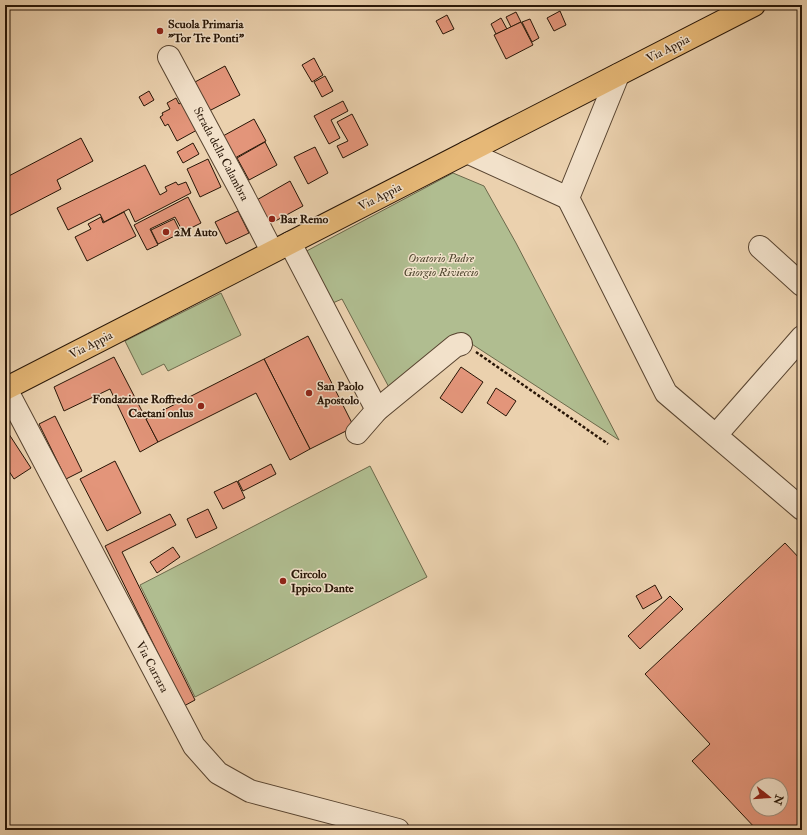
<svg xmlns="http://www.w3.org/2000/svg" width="807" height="835" font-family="'IM FELL Double Pica',serif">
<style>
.green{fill:#b0bd90;stroke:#6c694b}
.building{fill:#e3957a;stroke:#271506;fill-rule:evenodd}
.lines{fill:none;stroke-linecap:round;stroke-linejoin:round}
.minor-casing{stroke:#584430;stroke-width:24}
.major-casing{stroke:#271506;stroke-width:24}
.path{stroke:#271506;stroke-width:2.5;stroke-dasharray:3 2;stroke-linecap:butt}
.minor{stroke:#f2e1ca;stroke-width:22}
.major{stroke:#e6b877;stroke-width:22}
.poi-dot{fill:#8f2418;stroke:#f2e1ca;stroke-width:1.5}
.labels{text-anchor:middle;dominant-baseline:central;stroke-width:3;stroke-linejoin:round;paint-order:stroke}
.poi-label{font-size:12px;font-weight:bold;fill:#271506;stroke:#f2e1ca;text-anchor:start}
.street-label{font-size:12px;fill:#271506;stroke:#f2e1ca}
.park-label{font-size:12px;font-style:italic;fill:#50472f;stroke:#f2e1ca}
</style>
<rect width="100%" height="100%" fill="#ebd1ae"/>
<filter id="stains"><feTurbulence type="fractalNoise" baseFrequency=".005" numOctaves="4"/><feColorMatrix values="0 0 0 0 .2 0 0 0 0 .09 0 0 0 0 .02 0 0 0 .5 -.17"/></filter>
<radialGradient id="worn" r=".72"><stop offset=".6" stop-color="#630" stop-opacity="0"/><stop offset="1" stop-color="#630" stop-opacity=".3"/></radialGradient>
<g class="green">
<polygon points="453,173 484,186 516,243 619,440 461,337 392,393 342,299 328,305 301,254"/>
<polygon points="221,293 241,335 168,371 164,364 142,375 125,341"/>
<polygon points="370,466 427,577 195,697 140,585"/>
</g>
<g class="building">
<polygon points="560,11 566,25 554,31 547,18"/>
<polygon points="516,12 521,22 511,27 506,17"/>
<polygon points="447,15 454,29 443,34 436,21"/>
<polygon points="501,18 507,29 496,34 491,24"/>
<polygon points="530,19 539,38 532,42 522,22"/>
<polygon points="521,22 533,45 506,59 494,35"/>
<polygon points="314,58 323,75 312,82 302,65"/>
<polygon points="225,66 240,95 209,111 195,82"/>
<polygon points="325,76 333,91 322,97 314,82"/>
<polygon points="149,91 154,100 144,106 139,97"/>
<polygon points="176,98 179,104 182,102 197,130 177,141 168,124 165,126 160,117 163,115 162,113 170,109 167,103"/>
<polygon points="343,101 348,111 331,120 340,138 329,144 314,116"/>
<polygon points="352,114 368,145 343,158 337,146 348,141 337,122"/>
<polygon points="254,119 266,141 235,158 223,136"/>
<polygon points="81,138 93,161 57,180 61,189 5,218 5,178"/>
<polygon points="265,142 277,165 249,180 237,158"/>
<polygon points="193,143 199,154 183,163 177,152"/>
<polygon points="315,147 328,173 308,184 294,157"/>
<polygon points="208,159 221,187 200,197 187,169"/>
<polygon points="145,165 160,195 167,191 165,187 176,182 178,185 186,182 191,193 135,222 129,209 104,222 100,214 68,230 57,208"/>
<polygon points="290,181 303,206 268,225 255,201"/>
<polygon points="188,197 201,223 183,232 175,217 150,229 158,245 147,250 134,225"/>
<polygon points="238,211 249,233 226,244 215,222"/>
<polygon points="124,212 136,236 87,261 75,237 91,229 88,224 101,217 103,223"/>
<polygon points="174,219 181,233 158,244 151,230"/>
<polygon points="308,336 354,427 310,449 264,359"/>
<polygon points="114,357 158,442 140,452 110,389 64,411 54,387"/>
<polygon points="264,359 310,449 290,460 256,393 158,442 146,419"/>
<polygon points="461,367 483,382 462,413 440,398"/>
<polygon points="496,388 516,401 506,416 487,403"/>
<polygon points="55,416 82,471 66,479 39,424"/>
<polygon points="5,428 31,468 14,479 5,465"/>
<polygon points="115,461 141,513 107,531 80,479"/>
<polygon points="271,464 276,474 243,491 238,481"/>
<polygon points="237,481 245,498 223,509 214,492"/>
<polygon points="208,509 217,528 196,538 187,519"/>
<polygon points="170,514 176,525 122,552 195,700 184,706 105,546"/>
<path d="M785 543 802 561V830H757L692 761 710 744 645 674ZM757 785H781V809H757Z"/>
<polygon points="173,547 180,557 157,573 150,562"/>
<polygon points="655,585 662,598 643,609 636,596"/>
<polygon points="670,596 683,609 640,649 628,636"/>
</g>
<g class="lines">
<g class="minor-casing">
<g id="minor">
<polyline points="169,57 243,195 272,251"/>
<polyline points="618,75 568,198 666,393 802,509"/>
<polyline points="467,152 568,198"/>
<polyline points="290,243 377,410"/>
<polyline points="760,247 802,285"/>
<polyline points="5,387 194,746 218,773 250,791 398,830"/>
<polyline points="357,433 377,410 455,346 461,344"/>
<polyline points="716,435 802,337"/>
</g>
</g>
<g class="major-casing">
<polyline id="major" points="5,389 754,5"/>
</g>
<polyline class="path" points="476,352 608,444"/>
<use href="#minor" class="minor"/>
<use href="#major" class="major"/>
</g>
<g class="poi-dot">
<circle cx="160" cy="31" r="4"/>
<circle cx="272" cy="219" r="4"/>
<circle cx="166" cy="232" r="4"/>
<circle cx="309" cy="393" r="4"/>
<circle cx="201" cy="406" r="4"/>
<circle cx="283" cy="581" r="4"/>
</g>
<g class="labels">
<g class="poi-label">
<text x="168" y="24">Scuola Primaria<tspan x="168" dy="14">"Tor Tre Ponti"</tspan></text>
<text x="280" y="219">Bar Remo</text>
<text x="174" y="232">2M Auto</text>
<text x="317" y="386">San Paolo<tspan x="317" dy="14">Apostolo</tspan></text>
<text x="193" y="399" text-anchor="end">Fondazione Roffredo<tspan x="193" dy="14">Caetani onlus</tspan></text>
<text x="291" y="574">Circolo<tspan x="291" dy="14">Ippico Dante</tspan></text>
</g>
<g class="street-label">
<text transform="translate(668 49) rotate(-27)">Via Appia</text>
<text transform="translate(221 154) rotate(62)">Strada della Calambra</text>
<text transform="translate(380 197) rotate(-27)">Via Appia</text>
<text transform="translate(91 345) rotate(-27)">Via Appia</text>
<text transform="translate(152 667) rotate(62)">Via Carrara</text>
</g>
<g class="park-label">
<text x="441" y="258">Oratorio Padre<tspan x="441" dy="14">Giorgio Rivieccio</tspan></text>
</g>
</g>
<rect width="807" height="835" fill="none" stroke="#ebd1ae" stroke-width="20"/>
<rect x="6" y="6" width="795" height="823" fill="none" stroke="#271506" stroke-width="2"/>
<rect x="10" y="10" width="787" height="815" fill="none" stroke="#271506"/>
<g transform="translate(769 797) rotate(107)"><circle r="19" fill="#f2e1ca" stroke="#a18f7c"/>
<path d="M0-3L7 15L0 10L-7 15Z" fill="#8f2418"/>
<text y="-6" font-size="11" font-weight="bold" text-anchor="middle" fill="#271506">N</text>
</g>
<rect width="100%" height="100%" filter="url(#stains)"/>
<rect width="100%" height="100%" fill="url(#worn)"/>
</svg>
